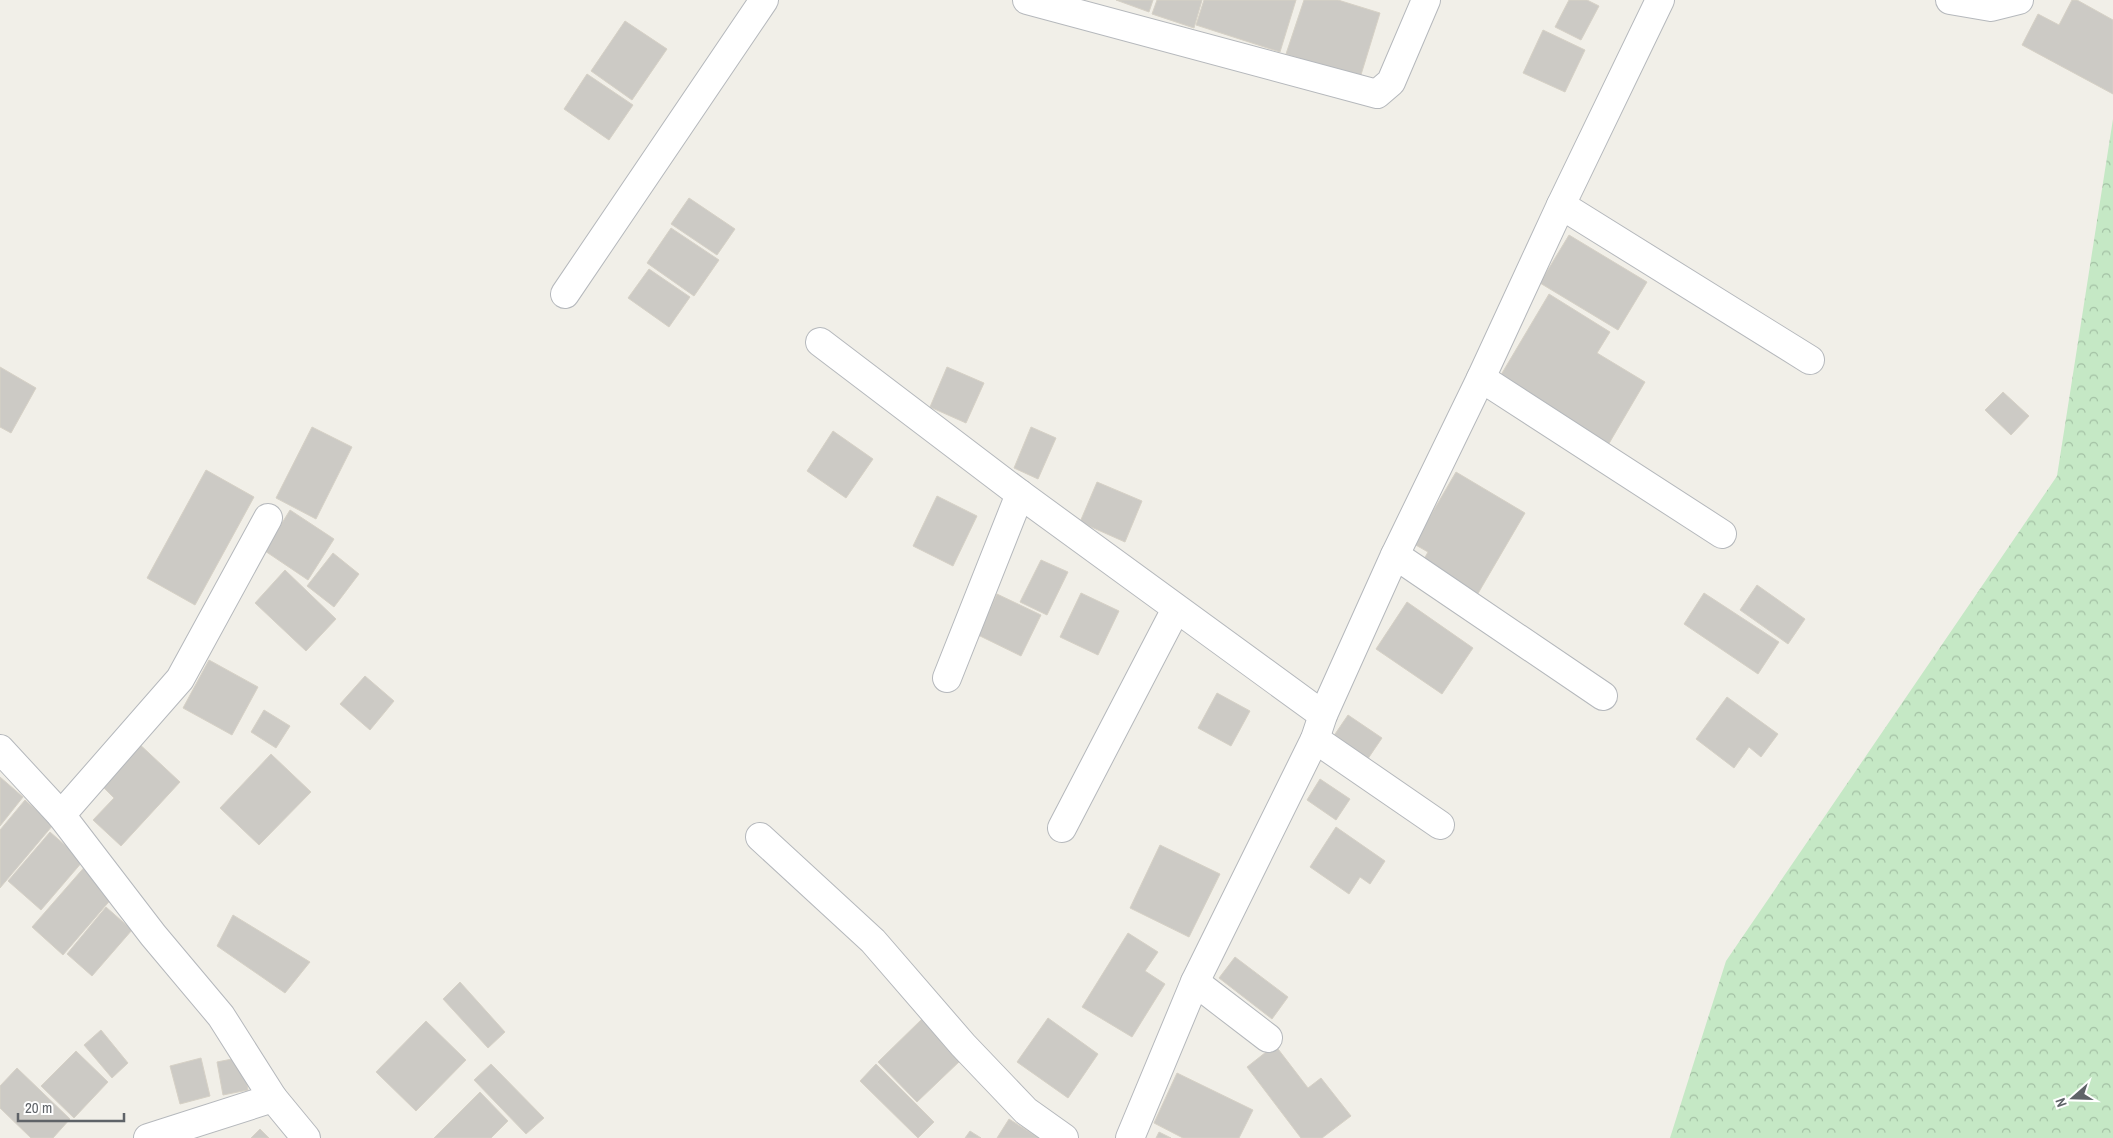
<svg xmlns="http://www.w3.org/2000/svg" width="2113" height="1138" font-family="'Archivo Narrow',sans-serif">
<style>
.forest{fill:url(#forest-crowns)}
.building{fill:#cccac5;stroke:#d6d1c6}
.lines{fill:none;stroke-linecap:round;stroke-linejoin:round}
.minor-casing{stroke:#b5b8bc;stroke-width:30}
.minor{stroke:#fff;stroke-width:28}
</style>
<defs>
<pattern id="forest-crowns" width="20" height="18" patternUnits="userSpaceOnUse" patternTransform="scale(1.25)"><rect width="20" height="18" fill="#c5e8c5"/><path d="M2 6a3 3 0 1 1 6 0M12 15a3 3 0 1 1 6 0" fill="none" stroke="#a3c0a4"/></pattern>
</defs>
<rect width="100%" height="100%" fill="#f1efe8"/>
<polygon class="forest" points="2113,119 2113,1138 1670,1138 1726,961 2057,476"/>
<g class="building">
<polygon points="1116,0 1153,0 1149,12"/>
<polygon points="1157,0 1202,0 1194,28 1152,14"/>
<polygon points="1204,0 1296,0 1280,52 1196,25"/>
<polygon points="1304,0 1338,0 1380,13 1360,78 1286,54"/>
<polygon points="1569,0 1587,0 1599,6 1581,40 1555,27"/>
<polygon points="2072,0 2077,0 2113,20 2113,94 2022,45 2038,14 2059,25"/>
<polygon points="625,21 667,49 632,100 591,71"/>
<polygon points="1543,30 1585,50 1565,92 1523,73"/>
<polygon points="587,74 633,105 609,140 564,109"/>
<polygon points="689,198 735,229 717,255 671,224"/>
<polygon points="671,228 719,260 694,296 647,263"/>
<polygon points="1569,235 1647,282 1618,330 1540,283"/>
<polygon points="649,269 690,297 669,327 628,298"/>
<polygon points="1549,294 1610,332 1597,353 1645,382 1604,452 1495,385"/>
<polygon points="0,367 36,388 11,433 0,427"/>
<polygon points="947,367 984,383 966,423 930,407"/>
<polygon points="2003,392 2029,416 2011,435 1985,410"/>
<polygon points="312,427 352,447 316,519 276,498"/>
<polygon points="1031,427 1056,438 1038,479 1014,468"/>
<polygon points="833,431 873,459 846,498 807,471"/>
<polygon points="206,470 254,497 195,605 147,578"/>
<polygon points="1456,472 1525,513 1473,602 1418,570 1428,552 1414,544"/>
<polygon points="1097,482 1142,501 1125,542 1080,522"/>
<polygon points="937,496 977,516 953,566 913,546"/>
<polygon points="290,510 334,539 308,580 265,551"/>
<polygon points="333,553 359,574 334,607 307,586"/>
<polygon points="1041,560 1068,572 1047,615 1020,602"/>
<polygon points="285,570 336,619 306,651 255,603"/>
<polygon points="1757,585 1805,619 1788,644 1740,610"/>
<polygon points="1081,593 1119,611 1098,655 1060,637"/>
<polygon points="1704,593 1779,642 1758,674 1684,624"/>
<polygon points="997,594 1041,615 1021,656 978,635"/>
<polygon points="1407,602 1473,648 1442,694 1376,649"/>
<polygon points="209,660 258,687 232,735 183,708"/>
<polygon points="365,676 394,701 370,730 340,704"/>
<polygon points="1217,693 1250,711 1231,746 1198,728"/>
<polygon points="1727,697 1778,734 1761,757 1749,747 1734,768 1696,739"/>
<polygon points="264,710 290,726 276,748 251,732"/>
<polygon points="1348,715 1382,738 1363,766 1329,743"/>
<polygon points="135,740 180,782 121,846 93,820 114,798 97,781"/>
<polygon points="271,754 311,792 259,845 220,808"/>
<polygon points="0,777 23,797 0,826"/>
<polygon points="1320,779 1350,799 1336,820 1307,800"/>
<polygon points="25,800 53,825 0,888 0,830"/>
<polygon points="1336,827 1385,861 1370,884 1360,877 1349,894 1310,867"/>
<polygon points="50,832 83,861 41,910 8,881"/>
<polygon points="1160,845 1220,874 1189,937 1130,908"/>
<polygon points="88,863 119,890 63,955 32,927"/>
<polygon points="106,907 132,930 92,976 67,954"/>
<polygon points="233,915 310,962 285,993 217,946"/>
<polygon points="1128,933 1158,952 1145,971 1165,984 1132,1037 1082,1007"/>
<polygon points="1235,957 1288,997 1272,1019 1219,978"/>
<polygon points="460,982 505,1032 488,1048 443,999"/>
<polygon points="1048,1018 1098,1054 1068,1098 1017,1062"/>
<polygon points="922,1019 962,1059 917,1102 878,1062"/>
<polygon points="426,1021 466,1060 416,1111 376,1072"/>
<polygon points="101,1030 128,1063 112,1078 84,1045"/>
<polygon points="1275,1045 1308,1088 1321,1078 1351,1116 1322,1138 1301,1138 1247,1067"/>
<polygon points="76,1051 108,1082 74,1118 41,1086"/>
<polygon points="242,1057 248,1090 223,1095 217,1062"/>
<polygon points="201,1058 210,1096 180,1104 170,1066"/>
<polygon points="491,1064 544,1118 526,1134 474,1080"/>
<polygon points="876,1064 934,1122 918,1138 860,1081"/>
<polygon points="17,1068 70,1119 53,1138 31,1138 0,1108 0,1086"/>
<polygon points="1177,1073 1253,1110 1239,1138 1183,1138 1154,1123"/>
<polygon points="480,1092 508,1121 491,1138 434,1138"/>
<polygon points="1009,1119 1039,1138 997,1138"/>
<polygon points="260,1129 269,1138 251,1138"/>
<polygon points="970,1131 981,1138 965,1138"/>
<polygon points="1159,1132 1171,1138 1156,1138"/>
</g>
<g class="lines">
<g class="minor-casing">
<g id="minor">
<polyline points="1027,0 1377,94 1391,82 1426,0"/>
<polyline points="1950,0 1991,7 2019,0"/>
<polyline points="1561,205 1810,360"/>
<polyline points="565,294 764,0"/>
<polyline points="820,342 1020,494 1323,715"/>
<polyline points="1481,378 1722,534"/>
<polyline points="1395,555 1603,696"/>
<polyline points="947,678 1020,494"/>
<polyline points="1315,739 1440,825"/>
<polyline points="0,749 61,815 153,935 221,1016 273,1098"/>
<polyline points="61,815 180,679 268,518"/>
<polyline points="1062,828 1176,609"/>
<polyline points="760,837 873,941 963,1045 1026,1111 1064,1138"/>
<polyline points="1195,982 1268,1038"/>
<polyline points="148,1138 273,1098 306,1138"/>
<polyline points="1130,1138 1195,982 1315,739 1323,715 1395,555 1481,378 1561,205 1660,0"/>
</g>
</g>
<use href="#minor" class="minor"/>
</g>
<g transform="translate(2073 1098) rotate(250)" stroke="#ffffff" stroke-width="4" paint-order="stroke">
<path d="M0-4L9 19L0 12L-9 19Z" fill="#5f6368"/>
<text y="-8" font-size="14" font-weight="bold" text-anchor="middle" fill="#5f6368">N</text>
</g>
<path d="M18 1113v8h106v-8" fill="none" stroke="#5f6368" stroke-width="2.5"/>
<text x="25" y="1113" font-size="15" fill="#5f6368" stroke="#ffffff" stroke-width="4" paint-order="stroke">20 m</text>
</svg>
